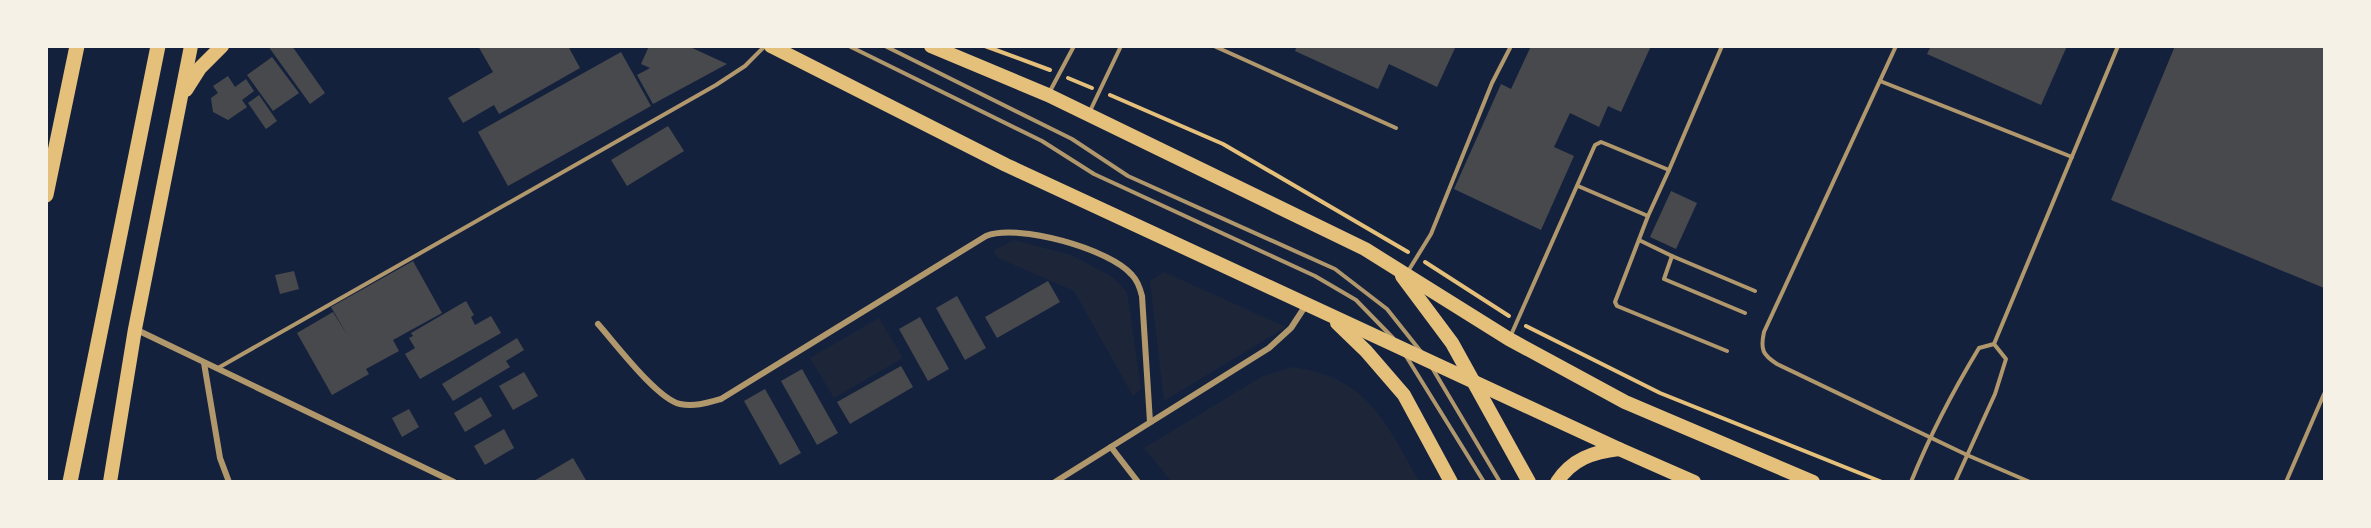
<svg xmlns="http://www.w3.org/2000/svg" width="2371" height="528" font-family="Jost,sans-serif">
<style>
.green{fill:#1d2539}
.building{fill:#48494c}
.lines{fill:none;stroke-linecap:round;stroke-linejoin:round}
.path{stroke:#e5c07b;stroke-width:4}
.service{stroke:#b1986c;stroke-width:4}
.minor{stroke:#b1986c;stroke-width:6}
.primary{stroke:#e5c07b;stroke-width:14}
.motorway{stroke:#e5c07b;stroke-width:15}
</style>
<rect width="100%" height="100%" fill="#14213d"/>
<g class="green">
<polygon points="1014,240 1071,255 1113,277 1127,292 1141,389 1133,396 1074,291 998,258 993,251"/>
<polygon points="1164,272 1286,327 1164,401 1150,281"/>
<polygon points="879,318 903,358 834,398 810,358"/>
<path d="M1293 367C1369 378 1385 422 1419 481H1171L1144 448 1263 376Z"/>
</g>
<g class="building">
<polygon points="268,46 292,46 325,93 310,104"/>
<polygon points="478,46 568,46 580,68 499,114 494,105 463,123 448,98 493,72"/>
<polygon points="649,46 688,46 727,64 653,104 637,75 650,68 641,64"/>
<polygon points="1297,46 1456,46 1437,87 1389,64 1378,89 1295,51"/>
<polygon points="1531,46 1651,46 1621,112 1608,106 1599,127 1570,113 1554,147 1574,156 1541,230 1454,189 1501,84 1511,89"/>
<polygon points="1931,46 2067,46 2041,105 1927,54"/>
<polygon points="2175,46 2324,46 2324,288 2111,200"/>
<polygon points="621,52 651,106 508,186 478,132"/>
<polygon points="272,57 299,93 273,111 247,75"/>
<polygon points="228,76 235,87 246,79 254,91 242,100 247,107 228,120 213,112 211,98 218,93 213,86"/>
<polygon points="259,95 277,121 266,129 248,103"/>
<polygon points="668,126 684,151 627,186 611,160"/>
<polygon points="1671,191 1697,203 1676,249 1650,237"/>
<polygon points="413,261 442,313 393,340 399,351 366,369 369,374 332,395 297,333 333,312 348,336 331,307"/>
<polygon points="294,271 299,289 280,294 275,275"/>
<polygon points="1048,281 1060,302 997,338 985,317"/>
<polygon points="957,296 986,348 965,360 936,308"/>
<polygon points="466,301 474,315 471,317 475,325 491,316 501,333 420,379 405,354 415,348 409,338 413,336 411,333"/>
<polygon points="920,317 949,369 928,381 899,329"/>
<polygon points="517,338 524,350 506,361 510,367 453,401 442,384"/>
<polygon points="901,366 913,387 850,424 837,402"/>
<polygon points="802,369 838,433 817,445 781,381"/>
<polygon points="524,372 538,396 513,410 499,386"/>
<polygon points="765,389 801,453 780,465 744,401"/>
<polygon points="481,397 492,416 465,432 454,413"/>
<polygon points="409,409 419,427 402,437 392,418"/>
<polygon points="504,429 514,448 485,465 474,446"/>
<polygon points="573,458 587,482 532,482"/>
</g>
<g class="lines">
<g class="path">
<polyline points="985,46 1050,70"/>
<polyline points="1068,78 1092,88"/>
<polyline points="1110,95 1223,144 1408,252"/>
<polyline points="1425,262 1509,316"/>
<polyline points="1526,326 1660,393 1882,482"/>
</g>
<g class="service">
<polyline points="849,46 1042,141 1094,174 1315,276 1356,300 1393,338"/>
<polyline points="885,46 1072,139 1128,176 1335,269 1387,309 1422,353"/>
<polyline points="1214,46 1396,128"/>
<path d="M1896 46 1764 332C1760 350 1763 355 1777 364L1967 455 2030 482"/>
<polyline points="1880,81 2072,157"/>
<polyline points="1049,93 1074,46"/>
<polyline points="1090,111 1121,46"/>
<polyline points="1578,186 1648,216 1615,302 1617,306 1727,351"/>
<polyline points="1648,216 1669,170"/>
<polyline points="1639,240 1672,256 1664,279 1745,313"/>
<polyline points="1672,256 1755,291"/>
<polyline points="1407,273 1431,234 1492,83 1511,46"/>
<polyline points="1511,335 1595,145 1601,142 1606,144 1669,170 1722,46"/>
<polyline points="1406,356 1484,482"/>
<polyline points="1431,366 1500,482"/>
<polyline points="218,368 716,85 745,66 765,46"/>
<path d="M1911 482C1930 435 1953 391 1979 348L1994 344 2118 46"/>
<polyline points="1955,482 1995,394 2006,359 1994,344"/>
<polyline points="2286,482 2324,394"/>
</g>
<g class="minor">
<path d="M598 324C615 343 657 399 680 404 694 407 707 403 721 399L986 236C1018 223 1110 249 1132 275 1138 281 1140 288 1142 296L1150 422"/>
<polyline points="135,329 454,482"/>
<polyline points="204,363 220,458 229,482"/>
<polyline points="1111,447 1138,482"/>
<polyline points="1055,482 1269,348 1291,328 1306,305"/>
</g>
<g class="primary">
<polyline points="771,46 1006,165 1619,449 1694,482"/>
<polyline points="931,46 1048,95 1365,249 1509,339 1625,402 1813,482"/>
<polyline points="186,90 200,68 222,46"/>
<polyline points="1402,276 1452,343 1529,482"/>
<polyline points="1337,323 1366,351 1404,395 1451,482"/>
<polyline points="110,482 135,329 191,46"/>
<path d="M1557 482C1572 459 1593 452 1619 449"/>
</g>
<g class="motorway">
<polyline points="46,195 77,46"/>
<polyline points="70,482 158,46"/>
</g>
</g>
<rect width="2371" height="528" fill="none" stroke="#f6f1e7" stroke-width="96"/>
</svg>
